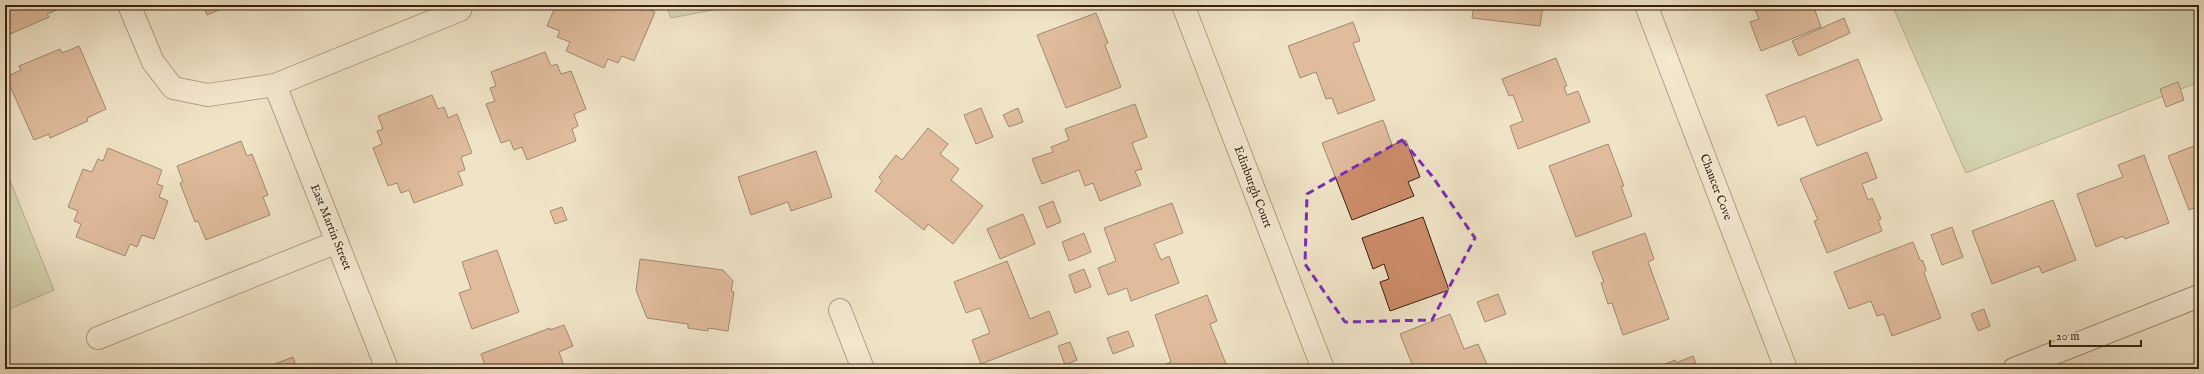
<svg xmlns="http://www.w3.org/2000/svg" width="2204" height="374" font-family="'IM FELL English',serif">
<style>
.green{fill:#b5c599;stroke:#767352}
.building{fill:#cc8c6a;stroke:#38210c}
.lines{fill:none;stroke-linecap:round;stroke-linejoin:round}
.street-casing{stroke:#66523b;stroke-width:24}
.secondary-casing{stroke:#38210c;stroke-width:24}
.street{stroke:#f5eddb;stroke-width:22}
.secondary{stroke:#f5eddb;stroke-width:22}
.marked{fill:none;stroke:#7b2cbf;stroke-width:3;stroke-dasharray:8 5;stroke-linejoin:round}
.labels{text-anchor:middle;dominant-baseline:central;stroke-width:3;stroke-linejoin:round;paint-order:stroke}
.street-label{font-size:12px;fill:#38210c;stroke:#f5eddb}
</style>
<rect width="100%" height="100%" fill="#f0e4c7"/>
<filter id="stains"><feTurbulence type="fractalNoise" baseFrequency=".005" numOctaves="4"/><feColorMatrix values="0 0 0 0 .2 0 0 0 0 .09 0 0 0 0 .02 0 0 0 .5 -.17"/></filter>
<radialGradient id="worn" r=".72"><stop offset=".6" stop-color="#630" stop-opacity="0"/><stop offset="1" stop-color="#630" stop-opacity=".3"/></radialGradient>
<g class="green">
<polygon points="666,5 738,5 671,18"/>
<polygon points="1892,5 2199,5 2199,82 1966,173"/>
<polygon points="5,168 54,290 5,311"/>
</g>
<g class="building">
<polygon points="5,5 66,5 66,6 47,14 49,17 10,34 9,30 5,32"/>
<polygon points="203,5 230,5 207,15"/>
<polygon points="556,5 644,5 643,7 655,12 634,61 622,56 618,63 608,59 604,68 566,51 570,42 557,37 560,31 547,26"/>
<polygon points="1474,5 1543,5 1540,26 1472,18"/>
<polygon points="1756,5 1813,5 1821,27 1761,51 1750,22 1759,19 1754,8 1757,7"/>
<polygon points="1096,13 1108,43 1105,45 1121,87 1066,108 1037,35"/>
<polygon points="1844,18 1850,33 1799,56 1792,41"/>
<polygon points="1353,22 1360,41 1353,43 1375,100 1338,114 1332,98 1326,99 1316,72 1300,78 1288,46"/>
<polygon points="79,46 106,109 87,118 88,121 50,138 49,134 34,140 6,77 21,70 19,66 60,49 62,53"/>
<polygon points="545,52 551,66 557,64 561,74 571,71 586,109 574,114 578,126 572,129 576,141 527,160 522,147 514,150 510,140 501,143 486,104 495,101 490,88 496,86 491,72"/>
<polygon points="1556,58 1567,86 1564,87 1567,95 1578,91 1590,122 1518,149 1510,126 1523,121 1513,95 1509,96 1502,79"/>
<polygon points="1858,59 1882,120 1817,146 1805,116 1778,126 1766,95"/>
<polygon points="2178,82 2184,100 2166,107 2160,89"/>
<polygon points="432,95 438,109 444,107 448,118 457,114 472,153 461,157 465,170 458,172 463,185 414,203 409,190 401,193 397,183 388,186 373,148 382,144 377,131 383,129 378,116"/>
<polygon points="1135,104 1147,137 1132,143 1142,169 1135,171 1141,185 1100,201 1093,183 1085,186 1079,170 1042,184 1032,159 1053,152 1051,147 1069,140 1065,129"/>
<polygon points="981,108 993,137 976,144 964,115"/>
<polygon points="1018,108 1023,122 1009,127 1003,115"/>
<polygon points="1383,120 1392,145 1406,140 1420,177 1408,182 1414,196 1352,220 1322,143"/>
<polygon points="928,128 948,144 940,154 959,169 951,180 983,206 953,244 928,224 924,230 875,191 882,181 879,177 896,155 902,160"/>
<polygon points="241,141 247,156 252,154 268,195 263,197 270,215 206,240 198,221 195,222 180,183 183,182 177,166"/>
<polygon points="1608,144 1624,186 1621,186 1632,216 1576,237 1549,166"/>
<polygon points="2199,144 2199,206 2189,210 2168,156"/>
<polygon points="108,148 162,170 157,184 163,186 159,197 168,201 154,239 142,235 137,247 130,244 125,256 76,237 81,224 74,221 78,211 68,207 83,169 92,172 98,159 103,161"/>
<polygon points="816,151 832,197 791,211 788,202 751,215 738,177"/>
<polygon points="1867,152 1877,178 1862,184 1868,200 1872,198 1881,219 1878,220 1882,231 1827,253 1814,221 1818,220 1800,179"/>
<polygon points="2144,155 2169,223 2125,239 2123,236 2096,247 2077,194 2123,177 2118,165"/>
<polygon points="2053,200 2076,260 2042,273 2039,266 1992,284 1972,231"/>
<polygon points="1053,201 1061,222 1047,228 1039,207"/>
<polygon points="1172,203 1183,233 1154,244 1161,260 1169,256 1179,283 1131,301 1127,288 1108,295 1098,268 1116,261 1104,228"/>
<polygon points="562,207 567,220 555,224 550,211"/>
<polygon points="1023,214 1035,244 1000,259 987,229"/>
<polygon points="1423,217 1449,290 1390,311 1380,282 1389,279 1384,264 1373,269 1362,238"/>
<polygon points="1952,227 1963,257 1942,265 1931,235"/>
<polygon points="1084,233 1091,252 1069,261 1062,242"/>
<polygon points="1645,233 1654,259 1648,262 1669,319 1623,335 1612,303 1608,304 1601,283 1604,282 1592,252"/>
<polygon points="1913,242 1920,260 1923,261 1926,270 1924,273 1941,318 1892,336 1884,314 1877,316 1871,301 1849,309 1834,272"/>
<polygon points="497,250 519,312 472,329 459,293 471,289 462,262"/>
<polygon points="640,259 723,270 733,281 731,291 734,292 728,331 708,328 708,331 688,328 688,324 647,318 636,290"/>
<polygon points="1007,261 1030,319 1049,311 1058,334 981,364 972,340 990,333 980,308 966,313 954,282"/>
<polygon points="1084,269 1091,287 1075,293 1069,275"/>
<polygon points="1498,294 1506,314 1485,322 1477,302"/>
<polygon points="1207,295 1217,321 1210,324 1228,369 1159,369 1158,367 1171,362 1155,315"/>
<polygon points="1984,309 1990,326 1978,331 1971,314"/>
<polygon points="1450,314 1464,349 1478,344 1489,369 1414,369 1400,334"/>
<polygon points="564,325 573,346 559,352 565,369 486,369 481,354 550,328 550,330"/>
<polygon points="1128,331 1134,346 1113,354 1107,338"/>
<polygon points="1070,342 1077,360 1065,365 1058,346"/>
<polygon points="1693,356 1698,369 1653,369 1675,360 1676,363"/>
<polygon points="293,357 297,369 262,369"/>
</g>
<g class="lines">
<g class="street-casing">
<g id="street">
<polyline points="129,5 153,62 173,88 208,95 275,85 460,10 462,5"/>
<polyline points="1183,5 1323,369"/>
<polyline points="1646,5 1786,369"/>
<polyline points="275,85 387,369"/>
<polyline points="840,310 863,369"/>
<polyline points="98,338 337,242"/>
</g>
</g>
<g class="secondary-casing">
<polyline id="secondary" points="2014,369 2199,296"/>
</g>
<use href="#street" class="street"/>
<use href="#secondary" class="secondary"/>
</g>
<path d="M0 0H2204V374H0ZM1402 140 1432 176 1475 238 1432 320 1345 322 1305 264 1307 194Z" fill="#f0e4c7" fill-opacity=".55" fill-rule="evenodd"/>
<path class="marked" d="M1402 140 1432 176 1475 238 1432 320 1345 322 1305 264 1307 194Z"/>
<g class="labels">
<g class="street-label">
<text transform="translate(1253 187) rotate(69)">Edinburgh Court</text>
<text transform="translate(1716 187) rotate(69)">Chaucer Cove</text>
<text transform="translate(331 227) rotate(68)">East Martin Street</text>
</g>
</g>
<rect width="2204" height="374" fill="none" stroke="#f0e4c7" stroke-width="20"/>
<rect x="6" y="6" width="2192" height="362" fill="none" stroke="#38210c" stroke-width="2"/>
<rect x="10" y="10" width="2184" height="354" fill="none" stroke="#38210c"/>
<path d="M2050 340v6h91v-6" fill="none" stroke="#38210c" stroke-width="2"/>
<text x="2056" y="340" font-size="12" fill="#38210c" stroke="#f5eddb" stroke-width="3" paint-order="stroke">20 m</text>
<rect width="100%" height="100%" filter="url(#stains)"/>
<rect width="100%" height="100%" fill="url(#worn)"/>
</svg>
